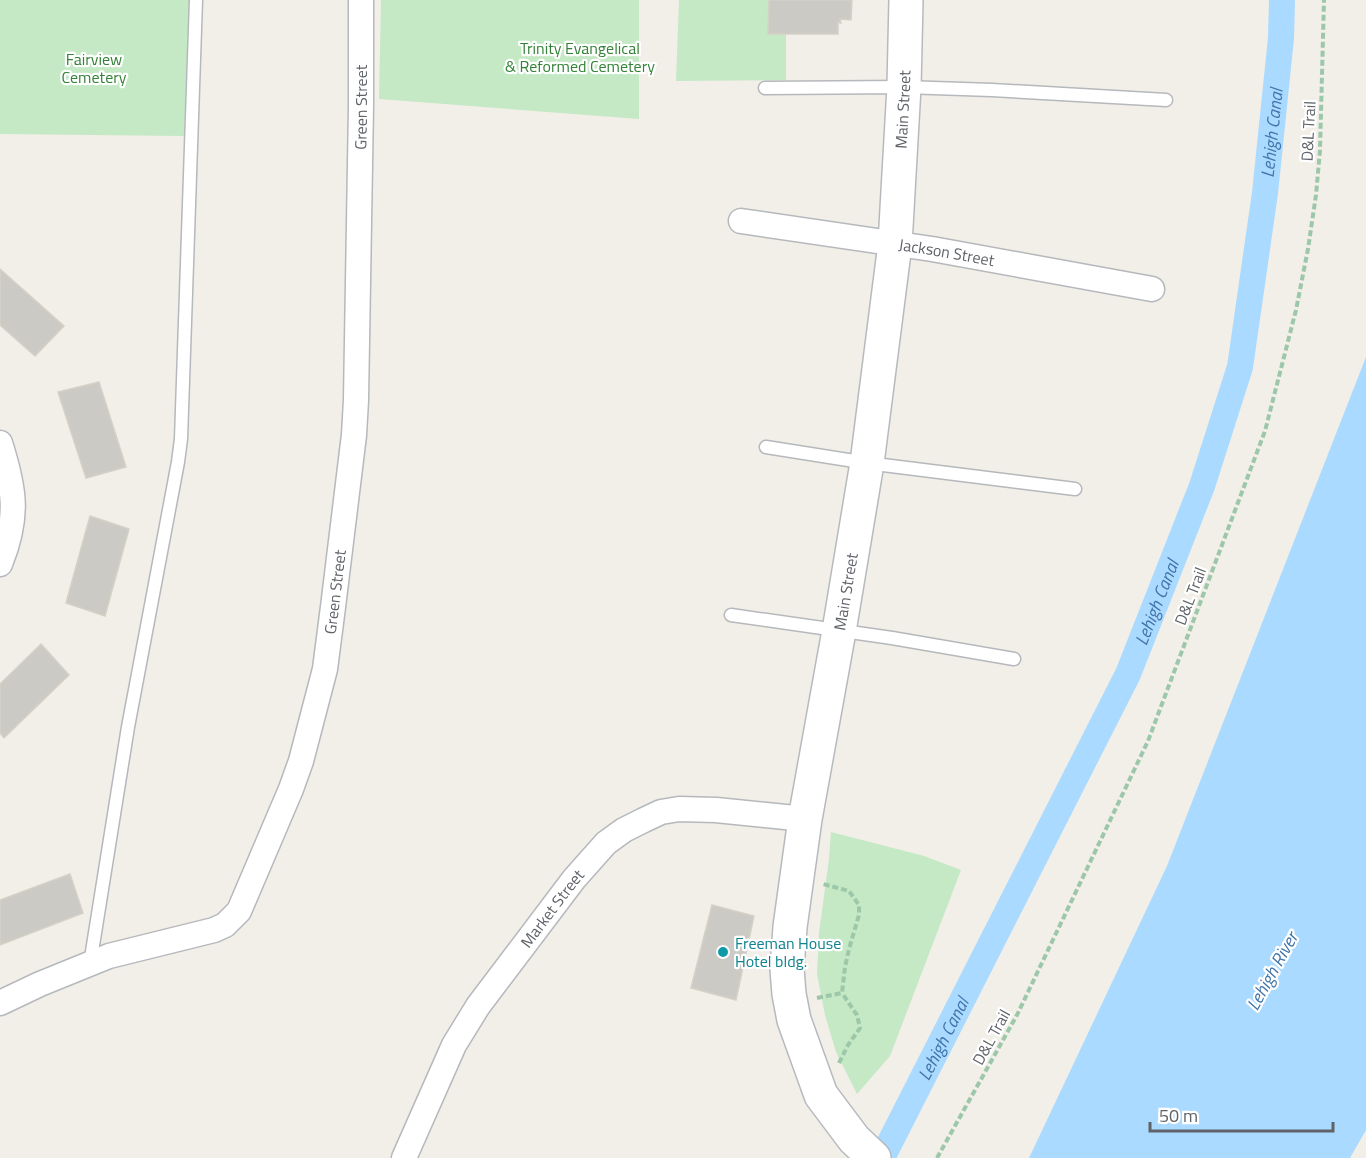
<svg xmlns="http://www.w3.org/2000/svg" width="1366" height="1158" font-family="'Titillium Web',sans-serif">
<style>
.green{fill:#c5e8c5}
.water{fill:#aadaff}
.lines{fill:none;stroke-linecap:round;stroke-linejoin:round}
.canal{stroke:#aadaff;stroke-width:26}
.building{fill:#cccac5;stroke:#d6d1c6;stroke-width:1.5}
.lane-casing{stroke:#b5b8bc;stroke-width:15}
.street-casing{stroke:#b5b8bc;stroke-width:27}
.secondary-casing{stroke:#b6babf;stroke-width:36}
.path{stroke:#9cc7a9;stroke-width:4;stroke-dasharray:6 3;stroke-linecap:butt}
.lane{stroke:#fff;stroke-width:12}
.street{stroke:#fff;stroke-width:24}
.secondary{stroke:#fff;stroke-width:33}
.culture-dot{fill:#0f9aa8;stroke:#fff;stroke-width:2}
.labels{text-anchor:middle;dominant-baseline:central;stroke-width:4.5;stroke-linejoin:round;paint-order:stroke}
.park-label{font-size:16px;fill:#348238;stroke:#fff}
.street-label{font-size:16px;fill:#5f6368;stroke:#fff}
.culture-label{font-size:16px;fill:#0d838f;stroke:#fff;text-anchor:start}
.water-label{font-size:18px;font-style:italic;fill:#4174aa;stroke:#fff}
</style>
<rect width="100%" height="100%" fill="#f1efe8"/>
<g class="green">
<polygon points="0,0 189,0 184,136 0,134"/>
<polygon points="381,0 639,0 639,119 379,99"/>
<polygon points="679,0 769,0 768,34 786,34 786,80 676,81"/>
<polygon points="831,832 924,856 961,870 890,1056 857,1094 836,1052 825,1015 817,974 819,933 829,859"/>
</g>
<polygon class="water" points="1366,357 1366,1130 1350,1158 1029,1158 1167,866"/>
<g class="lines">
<path class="canal" id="s1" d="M882 1158 1128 674 1202 486 1240 367 1265 193 1281 38 1282 0"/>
</g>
<g class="building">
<polygon points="769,0 852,0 851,20 840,19 841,23 838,22 838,34 768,34"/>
<polygon points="0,269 64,326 35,356 0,325"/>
<polygon points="99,382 126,467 86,478 58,392"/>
<polygon points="90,516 129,529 105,616 66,603"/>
<polygon points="41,644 69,675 4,738 0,733 0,684"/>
<polygon points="70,874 83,913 0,945 0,900"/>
<polygon points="712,905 754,916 736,1000 691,988"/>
</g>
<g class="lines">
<g class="lane-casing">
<g id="lane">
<polyline points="765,88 904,87 992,90 1166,100"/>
<polyline points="766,447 867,463 1075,489"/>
<polyline points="731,615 892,638 1014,659"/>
<polyline points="90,964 128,727 178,462 181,439 196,0"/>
</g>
</g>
<g class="street-casing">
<g id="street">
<path id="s2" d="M741 221 932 249 1152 289"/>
<path d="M0 443C15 490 19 517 0 564"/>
<path id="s3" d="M0 1003 40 984 109 956 214 930 225 925 239 911 291 789 301 761 325 669 333 607 354 435 356 400 361 105V0"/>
<path id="s4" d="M404 1158 454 1045 478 1006 574 879 606 843 624 830 644 820 661 812 679 809 716 810 805 819"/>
</g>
</g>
<g class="secondary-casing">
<g id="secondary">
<path id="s5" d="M874 1158 854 1139 821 1095 794 1020 789 994 787 969 790 927 805 819 839 631 867 463 895 244 904 87 906 0"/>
</g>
</g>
<g class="path">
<polyline points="817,998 842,993 845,967 849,949 859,915 859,905 849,891 823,884"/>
<polyline points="839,1063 848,1045 860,1028 857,1015 842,993"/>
<polyline points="937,1158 1017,1015 1148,741 1265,431 1296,310 1308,249 1316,195 1320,150 1324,0"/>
</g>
<use href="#lane" class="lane"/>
<use href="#street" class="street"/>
<use href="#secondary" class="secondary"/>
</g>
<circle class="culture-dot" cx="723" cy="952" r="6"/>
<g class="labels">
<g class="park-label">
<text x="580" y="48">Trinity Evangelical<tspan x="580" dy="18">&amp; Reformed Cemetery</tspan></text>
<text x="94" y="59">Fairview<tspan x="94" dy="18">Cemetery</tspan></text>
</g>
<g class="street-label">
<text stroke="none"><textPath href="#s3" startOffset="1080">Green Street</textPath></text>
<text stroke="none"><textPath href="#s5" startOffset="1082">Main Street</textPath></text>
<text transform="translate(1308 131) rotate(-87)">D&amp;L Trail</text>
<text stroke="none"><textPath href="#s2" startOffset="208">Jackson Street</textPath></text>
<text stroke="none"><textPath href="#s3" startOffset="594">Green Street</textPath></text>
<text stroke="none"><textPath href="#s5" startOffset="596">Main Street</textPath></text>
<text transform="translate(1190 596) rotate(-69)">D&amp;L Trail</text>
<text stroke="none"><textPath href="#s4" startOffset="292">Market Street</textPath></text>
<text transform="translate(991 1037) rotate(-61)">D&amp;L Trail</text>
</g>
<g class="culture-label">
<text x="735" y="943">Freeman House<tspan x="735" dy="18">Hotel bldg.</tspan></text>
</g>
<g class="water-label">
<text stroke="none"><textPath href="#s1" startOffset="1106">Lehigh Canal</textPath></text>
<text stroke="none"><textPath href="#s1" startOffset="620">Lehigh Canal</textPath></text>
<text transform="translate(1272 971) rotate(-61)">Lehigh River</text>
<text stroke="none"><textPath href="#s1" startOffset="134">Lehigh Canal</textPath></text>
</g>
</g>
<path d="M1150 1122v9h183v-9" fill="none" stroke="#5f6368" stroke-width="3"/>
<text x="1159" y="1122" font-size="18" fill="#5f6368" stroke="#ffffff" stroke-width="4.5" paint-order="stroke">50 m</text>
</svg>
